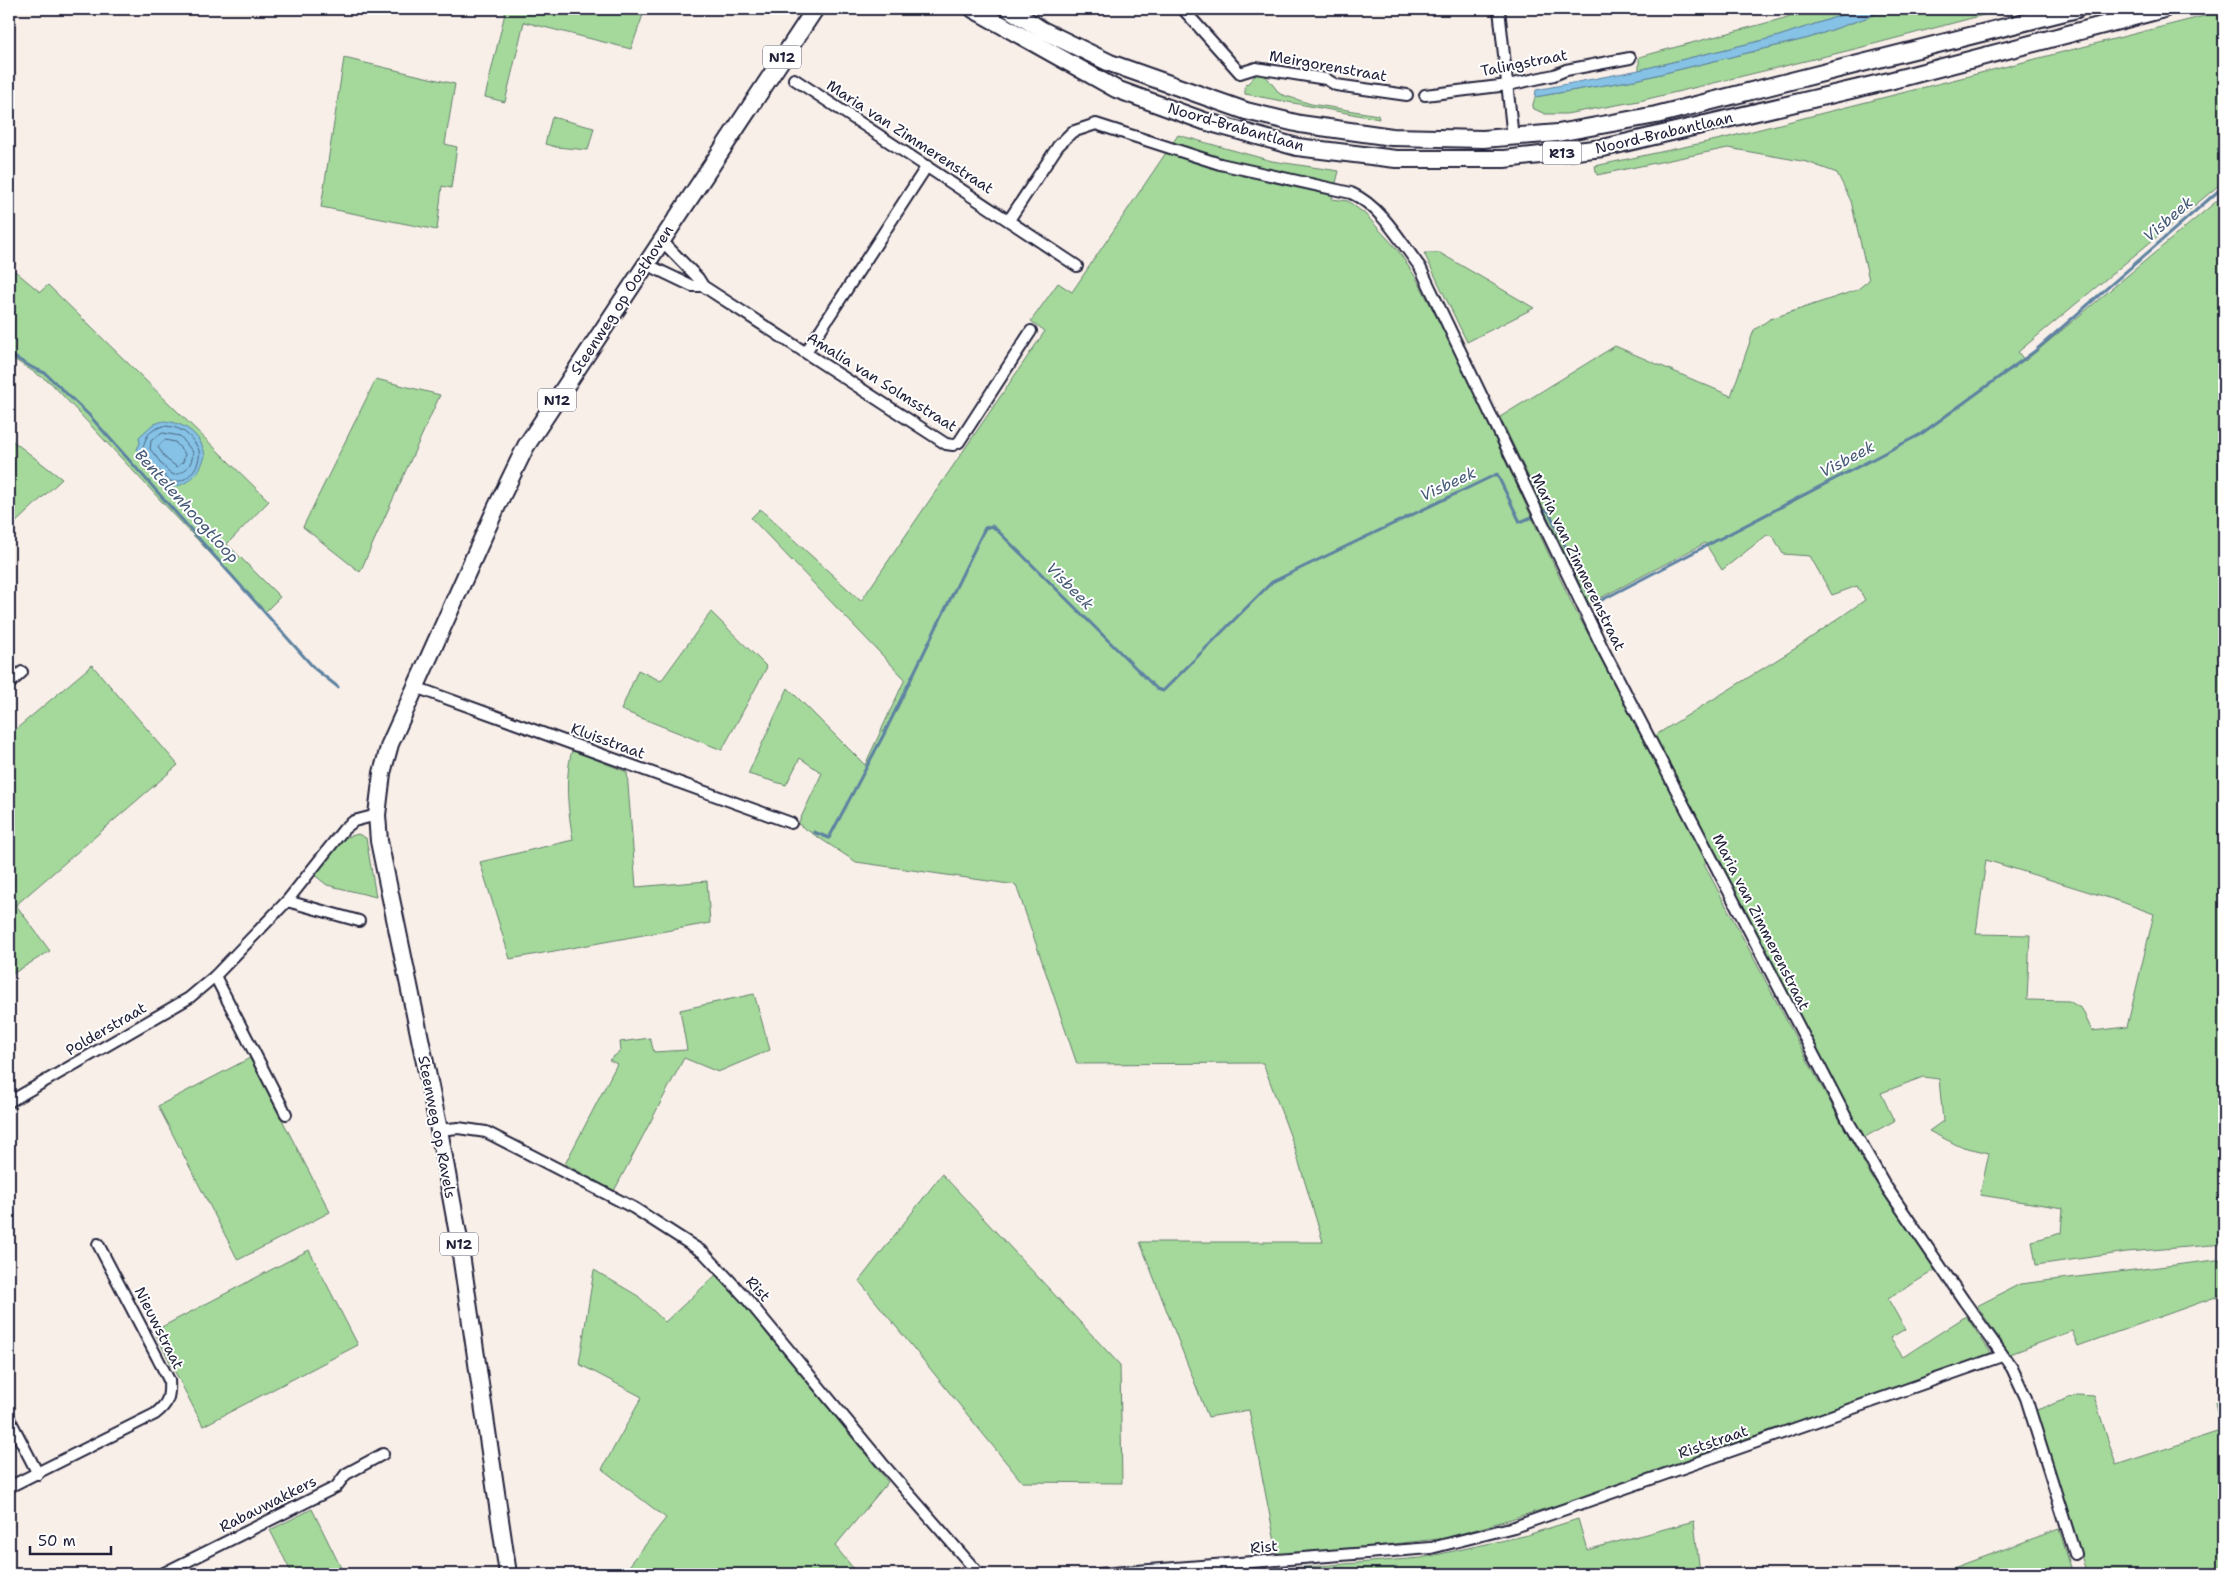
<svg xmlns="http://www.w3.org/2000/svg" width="2233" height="1583" font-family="'Shantell Sans',sans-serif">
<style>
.green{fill:#a4d99b;stroke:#637e6b;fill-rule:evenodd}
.water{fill:#85c2e5;stroke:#5d82a1}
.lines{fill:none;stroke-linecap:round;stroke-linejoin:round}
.shore{stroke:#4a627f;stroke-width:1}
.stream{stroke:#5d82a1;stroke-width:3}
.street-casing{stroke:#22223b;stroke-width:14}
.primary-casing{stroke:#22223b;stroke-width:20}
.street{stroke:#fff;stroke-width:10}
.primary{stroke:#fff;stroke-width:16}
.labels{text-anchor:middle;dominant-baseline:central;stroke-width:4;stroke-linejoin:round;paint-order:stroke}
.shield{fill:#fff;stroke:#646476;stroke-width:1}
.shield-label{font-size:14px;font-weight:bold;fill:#22223b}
.street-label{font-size:15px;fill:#22223b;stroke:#fff}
.water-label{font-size:16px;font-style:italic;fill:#455a76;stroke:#fff}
</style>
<rect width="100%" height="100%" fill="#f9efe9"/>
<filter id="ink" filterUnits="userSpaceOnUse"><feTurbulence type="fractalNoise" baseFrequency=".02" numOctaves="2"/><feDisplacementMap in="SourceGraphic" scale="10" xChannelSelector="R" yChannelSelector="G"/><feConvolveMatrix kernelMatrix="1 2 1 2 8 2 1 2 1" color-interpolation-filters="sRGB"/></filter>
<g filter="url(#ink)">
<g class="green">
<polygon points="506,9 645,9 631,49 524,22 505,102 485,97"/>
<polygon points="1811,9 1860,9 1776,37 1639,70 1639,57 1781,19"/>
<polygon points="1891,9 2006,9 1855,49 1639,101 1566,114 1545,114 1532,108 1535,97 1640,79 1809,38"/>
<path d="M2224 11V181L2018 352 2025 361 2224 195V1244L2127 1252 2036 1265 2032 1241 2061 1233 2063 1208 1980 1195 1989 1153 1959 1146 1929 1131 1943 1121 1939 1079 1923 1077 1881 1093 1894 1121 1863 1138 1716 854 1704 864 1819 1082 1870 1174 1935 1270 1888 1299 1905 1329 1890 1338 1903 1357 1966 1316 1991 1353 1571 1501 1447 1538 1278 1557 1249 1410 1208 1417 1140 1242H1323L1294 1146 1263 1063 1077 1064 1016 885 856 862 798 824 822 773 800 758 786 785 748 774 788 688 865 765 905 679 751 518 760 509 861 601 1045 331 1031 321 1058 283 1072 292 1178 135 1272 161 1339 171 1332 199 1348 201 1365 214 1397 249 1418 281 1458 359 1572 604 1646 741 1796 648 1865 600 1857 586 1832 595 1810 556 1783 554 1773 536 1767 535 1722 570 1705 543 1589 604 1500 417 1615 346 1731 396 1754 330 1770 319 1857 290 1869 280 1851 201 1837 173 1807 162 1728 148 1597 175 1595 166 1721 139ZM1986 860 2122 902 2154 914 2127 1027 2092 1031 2082 1009 2069 1001 2027 1000 2030 935 1976 934Z"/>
<polygon points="344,58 455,84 445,144 457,147 451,188 442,186 437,230 321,207"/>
<polygon points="1261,70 1280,94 1311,104 1378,115 1379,119 1245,94 1245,86"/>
<polygon points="552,117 594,128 588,150 556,147 545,144"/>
<polygon points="1424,253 1440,253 1534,308 1467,342"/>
<polygon points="9,266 40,292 48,285 269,501 227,544 280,597 265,612 51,383 9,356"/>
<polygon points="376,379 440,395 360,572 303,527"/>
<polygon points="9,438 62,479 11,527 9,579"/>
<polygon points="711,612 767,667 722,750 621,710 638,670 661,681"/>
<polygon points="92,665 178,765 16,905 50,951 9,976 9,735"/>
<path d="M572 750 627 772 636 887 707 881 710 923 510 959 480 862 573 840C568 809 564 781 572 750Z"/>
<polygon points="358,834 366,838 376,897 327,885 313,874 344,838"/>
<polygon points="754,994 770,1050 718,1072 684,1058 614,1191 565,1164 617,1064 609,1060 621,1051 620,1042 650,1038 654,1052 687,1050 680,1010"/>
<polygon points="250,1058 330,1212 238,1260 158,1106"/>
<polygon points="942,1174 1120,1365 1122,1483 1022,1482 859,1281"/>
<polygon points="309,1250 358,1345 203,1426 154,1331"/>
<polygon points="2224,1259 2224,1294 2078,1346 2072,1331 2010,1354 1977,1306 2020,1284"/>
<polygon points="594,1270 638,1296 665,1322 717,1274 746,1306 888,1482 835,1546 858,1574 623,1574 666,1518 602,1469 642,1397 579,1364"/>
<polygon points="2077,1395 2094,1396 2116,1465 2220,1431 2215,1402 2224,1401 2224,1574 2087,1574 2034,1411"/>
<polygon points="312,1509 344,1574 292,1574 270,1530"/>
<polygon points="1578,1519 1587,1550 1694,1521 1700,1574 1281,1574 1280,1569 1421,1558 1524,1536"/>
<polygon points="2059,1529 2073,1574 1937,1574"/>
</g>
<g class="water">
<polygon points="1860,9 1891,9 1809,38 1640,79 1535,97 1536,90 1639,70 1776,37"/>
<path d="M163 421C184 422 202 435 205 456 199 475 190 483 171 488L151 471 137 449 140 443 139 437 152 425Z"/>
</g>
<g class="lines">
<g class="shore">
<path d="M163 426C181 426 191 435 199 450 202 465 186 486 170 481L155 467 142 451C146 437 147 431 163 426Z"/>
<path d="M163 433 180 436 193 452C193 464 185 473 174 475 163 469 158 458 150 449L151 441Z"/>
<polygon points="165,440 175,442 185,454 183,462 177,467 166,459 158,447"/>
</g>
<g class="stream">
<polyline points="9,354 33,368 45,373 89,415 315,669 338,687"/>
<polyline points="814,832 829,838 883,736 985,528 992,526 998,531 1157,689 1163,691 1272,582 1497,474 1520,522 1548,510 1586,589 1598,602 1921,434 2035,351 2224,186"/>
</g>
<g class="street-casing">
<g id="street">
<polyline points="1183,9 1240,73 1256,68 1326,79 1336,85 1407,95"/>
<polyline points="1499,9 1513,138"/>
<polyline points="794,79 1077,266"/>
<polyline points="1425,95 1508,85 1554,75 1566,70 1630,58"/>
<path d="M1009 220 1058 146 1072 132 1096 124 1220 164 1351 193C1381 206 1401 242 1420 267L1603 649 1848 1121 1885 1185 1964 1301 2012 1368 2026 1398 2075 1554"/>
<polyline points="662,241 698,278 703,286 946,444 953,445 959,442 1031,331"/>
<polyline points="646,264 692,286 703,286"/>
<polyline points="806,352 927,166"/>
<polyline points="9,684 22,672"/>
<polyline points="415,687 791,823"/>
<polyline points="287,901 359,921"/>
<polyline points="215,976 286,1114"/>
<polyline points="9,1102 189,998 215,976 287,901 344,829 354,821 377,815"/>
<polyline points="439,1130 458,1128 486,1132 634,1208 704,1253 746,1298 882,1463 979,1574"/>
<polyline points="9,1418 38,1474"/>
<path d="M9 1487 155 1414C168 1404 170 1397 169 1380L98 1244"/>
<polyline points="162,1574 336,1487 346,1474 383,1454"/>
<polyline points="1098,1574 1431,1548 1514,1527 2002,1356"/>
</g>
</g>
<g class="primary-casing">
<g id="primary">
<polyline points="973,9 1116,89 1204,121 1297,147 1396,159 1504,159 1603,148 1889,81 2164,9"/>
<polyline points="1009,9 1042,30 1110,63 1246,111 1300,124 1392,137 1483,139 1558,133 1656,115 2077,9"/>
<polyline points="508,1574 458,1234 439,1130 379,841 377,815 382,773 390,744 497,506 526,446 815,9"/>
</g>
</g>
<use href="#street" class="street"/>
<use href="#primary" class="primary"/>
</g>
</g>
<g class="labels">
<g class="shield">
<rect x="763" y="45.5" width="38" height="23" rx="4"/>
<rect x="1543" y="141.5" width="38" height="23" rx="4"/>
<rect x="538" y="388.5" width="38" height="23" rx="4"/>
<rect x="440" y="1232.5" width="38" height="23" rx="4"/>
</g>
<g class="shield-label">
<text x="782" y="57">N12</text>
<text x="1562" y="153">R13</text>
<text x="557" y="400">N12</text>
<text x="459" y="1244">N12</text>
</g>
<g class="street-label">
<text transform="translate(1524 63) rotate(-11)">Talingstraat</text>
<text transform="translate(1328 66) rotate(10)">Meirgorenstraat</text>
<text transform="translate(1236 127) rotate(16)">Noord-Brabantlaan</text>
<text transform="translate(1664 133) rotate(-13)">Noord-Brabantlaan</text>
<text transform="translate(910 137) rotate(33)">Maria van Zimmerenstraat</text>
<text transform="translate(622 300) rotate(-57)">Steenweg op Oosthoven</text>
<text transform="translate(882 382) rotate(32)">Amalia van Solmsstraat</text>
<text transform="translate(1578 562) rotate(64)">Maria van Zimmerenstraat</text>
<text transform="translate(608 741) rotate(20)">Kluisstraat</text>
<text transform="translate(1761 922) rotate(63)">Maria van Zimmerenstraat</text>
<text transform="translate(106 1029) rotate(-30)">Polderstraat</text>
<text transform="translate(437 1127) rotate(79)">Steenweg op Ravels</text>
<text transform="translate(758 1289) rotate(48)">Rist</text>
<text transform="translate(159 1328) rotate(63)">Nieuwstraat</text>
<text transform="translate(1713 1442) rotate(-19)">Riststraat</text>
<text transform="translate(268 1504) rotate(-27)">Rabauwakkers</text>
<text transform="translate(1264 1547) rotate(-5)">Rist</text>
</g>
<g class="water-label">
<text transform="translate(2168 219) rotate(-41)">Visbeek</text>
<text transform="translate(1847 459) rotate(-28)">Visbeek</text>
<text transform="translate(1448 484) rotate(-25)">Visbeek</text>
<text transform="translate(187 506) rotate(48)">Bentelenhoogtloop</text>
<text transform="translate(1070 586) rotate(45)">Visbeek</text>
</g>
</g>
<rect width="2233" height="1583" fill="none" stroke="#fff" stroke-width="30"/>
<rect x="15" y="15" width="2203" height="1553" fill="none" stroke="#22223b" stroke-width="2" filter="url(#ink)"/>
<path d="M30 1546v8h81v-8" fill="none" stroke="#22223b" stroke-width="2.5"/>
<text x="38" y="1546" font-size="15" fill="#22223b" stroke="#ffffff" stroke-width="4" paint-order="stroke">50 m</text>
</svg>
